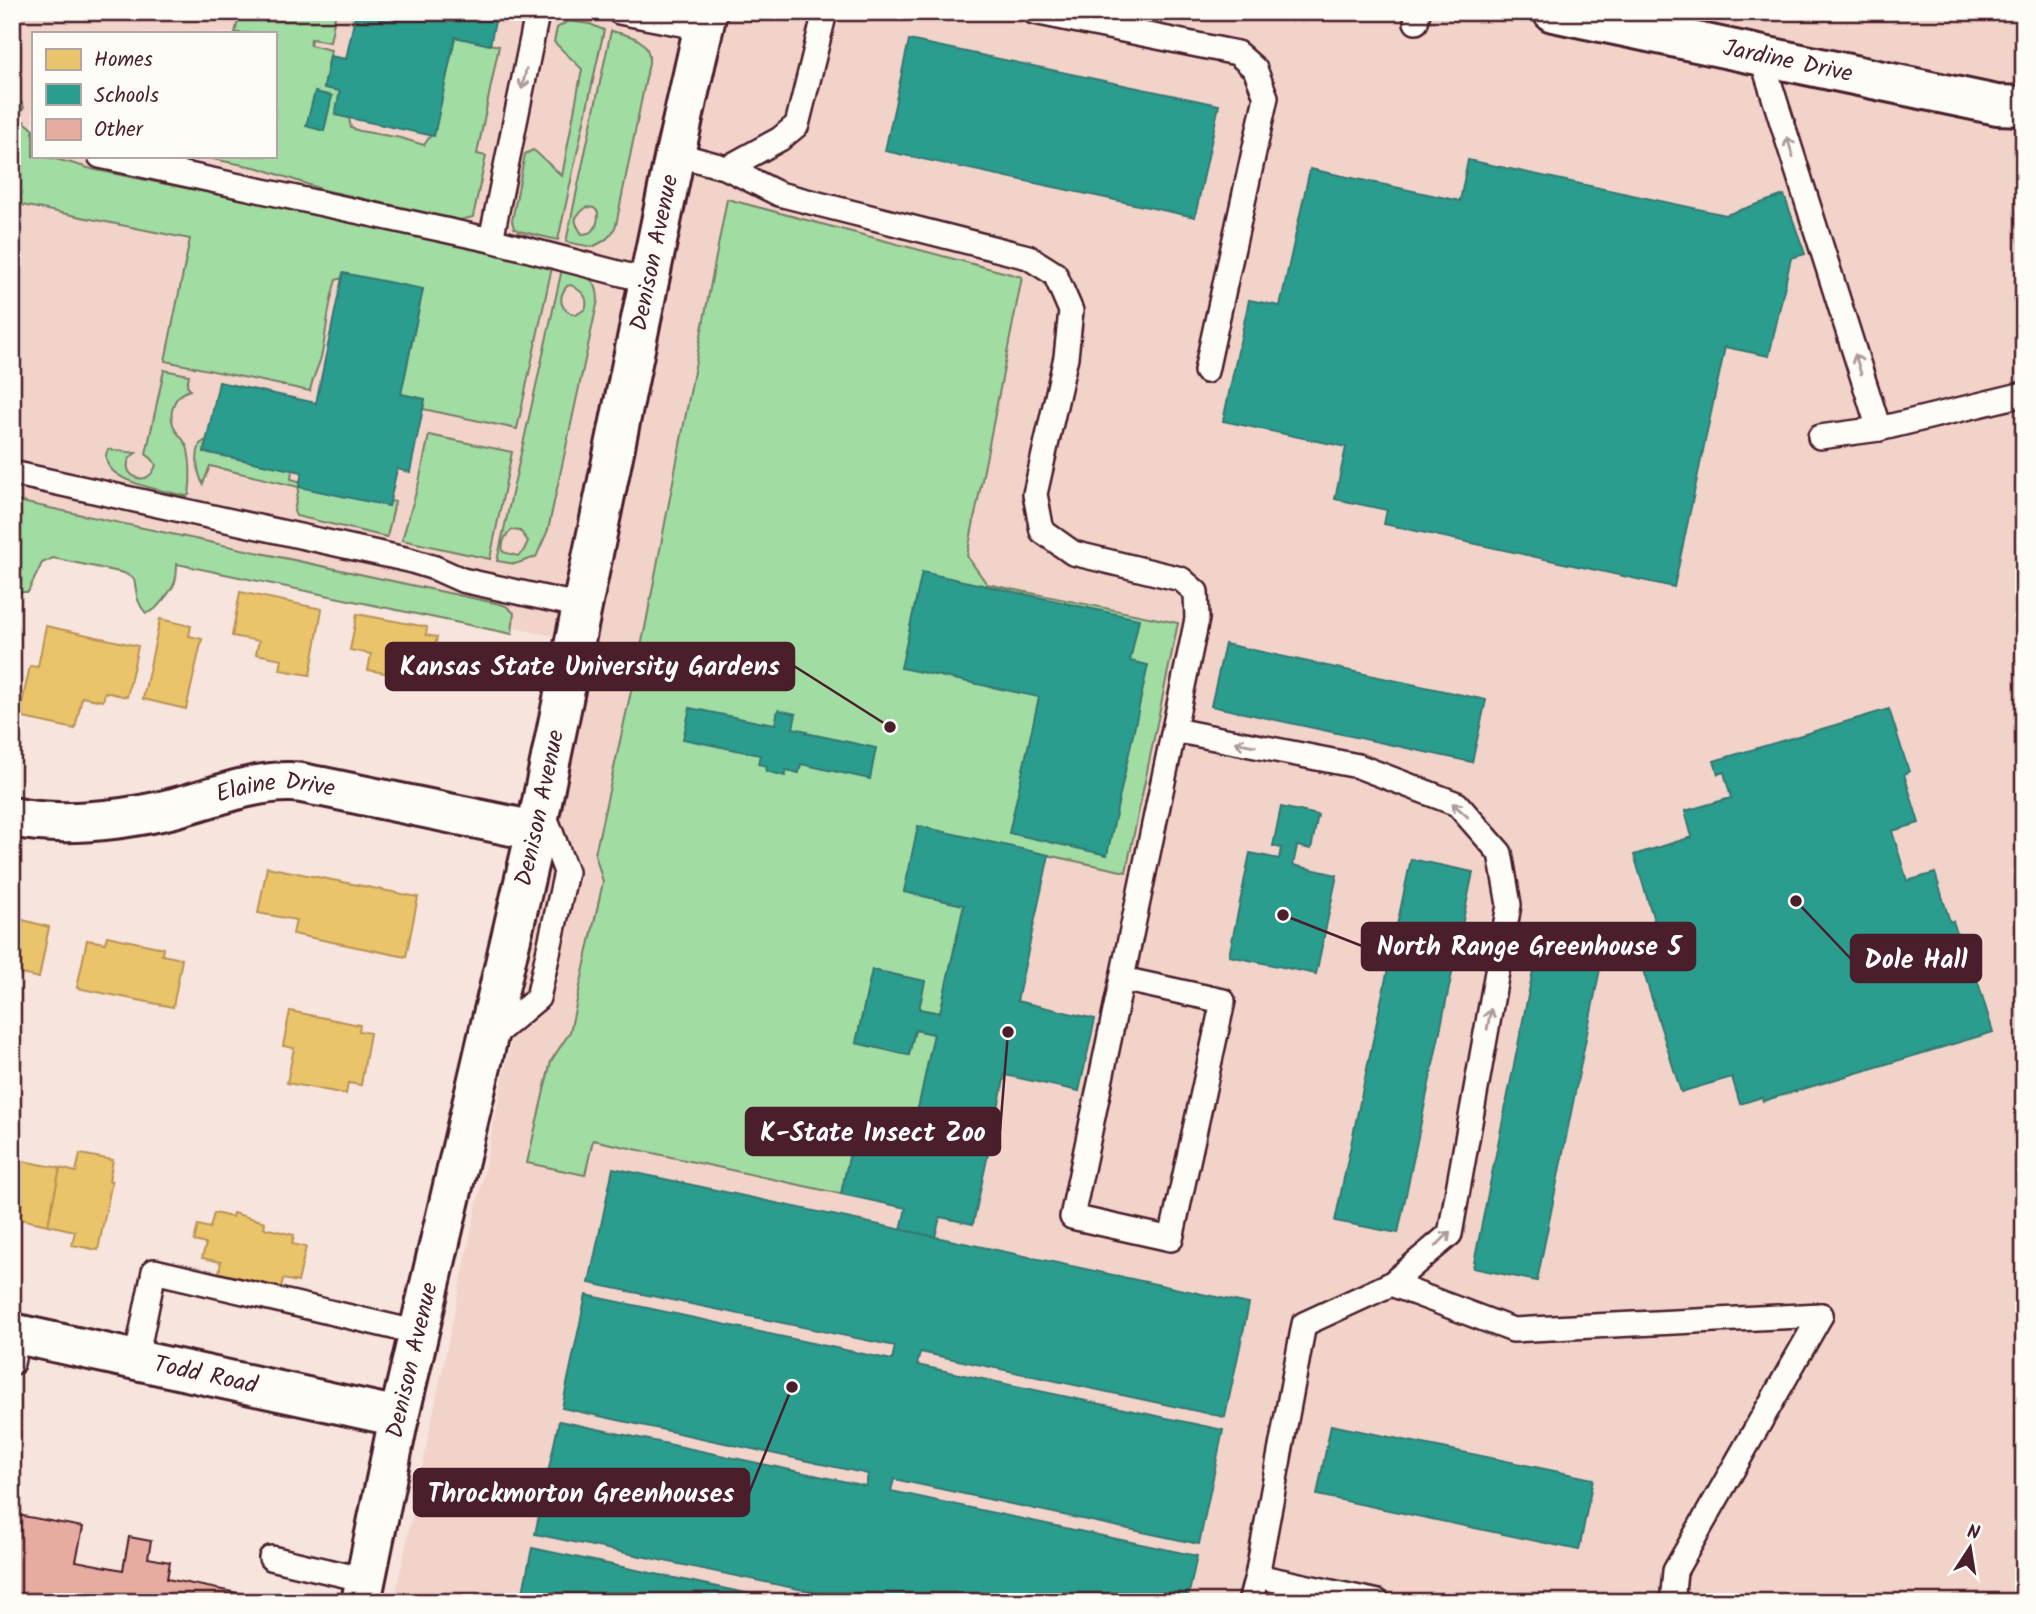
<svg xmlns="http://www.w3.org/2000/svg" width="2036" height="1614" font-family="Kalam,sans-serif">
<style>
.built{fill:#f1d3ca;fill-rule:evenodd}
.green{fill:#a1dca2;stroke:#767e66;stroke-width:2;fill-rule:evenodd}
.homes{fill:#e9c46a;stroke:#b99257;stroke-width:2}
.schools{fill:#2a9d8f;stroke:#347771;stroke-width:2}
.building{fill:#e5ac9f;stroke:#4a1f2b;stroke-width:2}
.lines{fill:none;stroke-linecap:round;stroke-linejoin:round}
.lane-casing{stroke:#4a1f2b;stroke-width:28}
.street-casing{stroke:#4a1f2b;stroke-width:44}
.secondary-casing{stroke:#4a1f2b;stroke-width:44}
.lane{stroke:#fdfcf7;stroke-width:23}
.street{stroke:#fdfcf7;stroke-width:38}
.secondary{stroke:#fdfcf7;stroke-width:38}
.oneway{stroke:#ac999b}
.labels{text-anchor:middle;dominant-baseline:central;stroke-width:7;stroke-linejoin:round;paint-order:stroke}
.street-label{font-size:24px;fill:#4a1f2b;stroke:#fdfcf7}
.leader{fill:none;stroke:#4a1f2b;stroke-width:2.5}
.callout-dot{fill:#4a1f2b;stroke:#fdfcf7;stroke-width:2.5}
.callout{fill:#4a1f2b;stroke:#4a1f2b;stroke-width:2.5}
.callout-label{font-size:26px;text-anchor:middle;font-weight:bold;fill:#fff}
</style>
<rect width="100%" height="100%" fill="#f6e4dd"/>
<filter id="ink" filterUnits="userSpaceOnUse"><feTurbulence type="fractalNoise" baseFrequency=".0143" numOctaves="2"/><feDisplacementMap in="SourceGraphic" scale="14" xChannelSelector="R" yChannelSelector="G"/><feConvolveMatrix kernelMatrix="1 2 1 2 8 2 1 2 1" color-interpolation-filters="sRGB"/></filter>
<g filter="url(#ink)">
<path class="built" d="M12 12H2024V1602H394L504 1074 596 645 167 554 12 540ZM33 33H275V156H33Z"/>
<g class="green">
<path d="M240 12H336L330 42 311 39 310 45 331 50 324 87 340 91 336 115 349 118 351 128 360 131 401 138 424 145 431 135H434L455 37 499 46 477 154 486 156 473 217 460 220 324 190 259 168 197 156H275V33H235ZM315 92 332 96 307 126Z"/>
<polygon points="569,21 590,24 604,30 558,240 519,231 514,228 512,221 525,154 533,150 536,152 562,176 582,69 554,42 557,28"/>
<path d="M611 31C630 35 651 39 649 63L616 225C612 237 603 242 592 247L566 242ZM587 207 594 208 598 212C598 224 596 234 582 234 573 220 572 218 587 207Z"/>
<path d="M12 100 22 103 24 107 19 117 33 129V156C53 156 76 165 96 170L354 222 552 267 517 429 423 409 425 399 401 394 423 289 342 278 336 280C328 304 327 329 322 353 319 367 312 378 310 391L165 361 190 239 12 203Z"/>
<polygon points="727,199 1022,277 967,556 987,584 1178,623 1126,872 918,827 904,892 964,905 940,1013 919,1009 925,981 872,970 856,1043 908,1055 915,1030 934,1034 911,1142 855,1130 841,1194 593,1140 585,1175 527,1163 551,1061 570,1032 603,882 595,854 645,628"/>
<path d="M562 269C582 275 598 275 598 300L548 530 536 557 515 564 497 561ZM571 285C581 291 590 297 585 309L576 315C560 311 557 298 567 286ZM512 530 520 531 528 541 523 552 518 556 503 552C501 543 504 536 512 530Z"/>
<path d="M164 370 189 375 187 385 190 390C172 395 167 415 176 431 181 438 186 441 188 450 191 464 191 480 189 495L186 496C166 491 93 481 108 449L136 453C112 468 146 495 156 465L152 459 146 454Z"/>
<polygon points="429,435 512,452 490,559 402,540 419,482"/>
<path d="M206 440 204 452 292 470 291 479 389 506 390 501 395 502 387 537 296 516 294 511 299 487 210 466 203 484C197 472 195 457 200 444Z"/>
<path d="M12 500 500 604 506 606 514 613 512 634 177 564C177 581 175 586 163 600 157 607 155 611 146 613 136 603 137 592 134 579L124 573 53 558 42 563 28 592H17L12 586Z"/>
</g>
<g class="homes">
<polygon points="240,592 322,609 310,675 280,670 282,659 256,654 259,641 232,636"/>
<polygon points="357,614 427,627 426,635 437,637 430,672 419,670 417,679 368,670 371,654 350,650"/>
<polygon points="160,619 191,626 189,636 202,639 186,709 143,699"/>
<polygon points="46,626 138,646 127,697 105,692 103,701 82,697 75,729 19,717 30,666 38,667"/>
<polygon points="267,867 418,897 406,957 293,934 296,920 258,913"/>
<polygon points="12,917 49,927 39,978 12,972"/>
<polygon points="107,936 163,948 162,955 182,959 173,1007 77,988 87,940 105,943"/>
<polygon points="290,1011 360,1025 359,1031 370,1033 361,1085 348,1083 346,1094 287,1083 294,1048 283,1046"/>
<polygon points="80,1154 113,1160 109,1181 112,1181 98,1250 72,1245 75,1231 48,1225 60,1168 76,1172"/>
<polygon points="12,1159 60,1168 48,1225 20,1219 17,1233 12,1232"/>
<polygon points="214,1213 232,1217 233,1213 265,1222 264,1228 294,1235 292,1244 306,1247 298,1282 283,1279 281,1288 219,1273 221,1262 202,1258 206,1244 194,1241 198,1225 210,1228"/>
</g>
<g class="schools">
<polygon points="356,12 497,12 490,45 455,37 434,136 335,115 340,91 324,88 330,56 346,59"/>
<polygon points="909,40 1219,105 1195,217 885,151"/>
<polygon points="315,92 332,96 324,131 306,126"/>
<polygon points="1468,160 1726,215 1784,195 1805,254 1791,258 1769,356 1725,347 1674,587 1384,524 1387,510 1335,499 1346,447 1223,421 1249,300 1280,306 1310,169 1460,201"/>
<polygon points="343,273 423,289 401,394 425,399 410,472 397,469 389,506 299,487 302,472 204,452 219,382 316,403"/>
<polygon points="922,572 1139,619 1130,661 1148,665 1107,855 1009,833 1039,697 901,668"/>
<polygon points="1225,644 1486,700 1472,762 1211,706"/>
<polygon points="690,708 763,723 763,722 775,724 778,710 796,714 793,728 807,731 806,733 876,748 870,779 801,764 799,773 786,770 785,776 766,771 767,766 758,764 760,755 683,739"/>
<polygon points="1889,709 1909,772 1904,774 1919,823 1892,831 1907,881 1935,873 1950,922 1953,921 1969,971 1974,969 1993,1032 1763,1101 1762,1097 1740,1104 1732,1077 1681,1092 1632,935 1656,927 1634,855 1692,837 1685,811 1731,798 1724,772 1718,774 1714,761"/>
<polygon points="1281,807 1318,815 1311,849 1297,846 1293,865 1337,875 1316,974 1229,956 1250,853 1279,859 1281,848 1273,846"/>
<polygon points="918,826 1049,855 1017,1001 1095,1019 1079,1091 1005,1075 973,1224 940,1217 935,1237 901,1230 906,1208 841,1194 855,1130 911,1142 934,1034 915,1030 909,1055 856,1043 872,970 925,981 919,1009 940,1013 964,905 904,892"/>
<polygon points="1411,859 1473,872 1398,1233 1335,1221"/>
<polygon points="1537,951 1601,964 1537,1281 1473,1268"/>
<polygon points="613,1168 1249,1304 1225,1417 920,1352 917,1365 1223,1430 1199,1544 894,1479 891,1491 1197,1556 1187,1602 841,1602 842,1598 535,1534 559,1421 866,1486 868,1474 562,1408 586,1295 892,1360 895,1346 589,1283"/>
<polygon points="1331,1425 1593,1479 1579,1550 1317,1495"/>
<polygon points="532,1548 788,1602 521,1602"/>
</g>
<polygon class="building" points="12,1514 83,1527 76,1561 123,1570 129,1537 151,1541 148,1558 170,1562 167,1579 243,1594 242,1602 12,1602"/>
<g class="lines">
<g class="lane-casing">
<g id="lane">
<polyline points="619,12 703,28"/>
<polyline points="1034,12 1237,53 1255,69 1266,97 1206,371"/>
<polyline points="1416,22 1418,12"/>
<polyline points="1761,56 1879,429"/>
<polyline points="675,154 727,168 779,194 1028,257 1055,274 1071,311 1066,357 1035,494 1042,531 1073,553 1181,579 1196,592 1197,619 1072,1217 1171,1239 1223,1001 1122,979"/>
<polyline points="100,156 491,240 649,281"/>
<polyline points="727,168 780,139 797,125 825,12"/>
<polyline points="491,240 536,19 540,12"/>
<polyline points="1820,437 1879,429 2024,394"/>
<polyline points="12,473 409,560 435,568 462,580 582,606"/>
<polyline points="1174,730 1358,766 1457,804 1500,853 1509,905 1450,1234 1391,1284"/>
<polyline points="490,1038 538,998 566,872 543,811"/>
<polyline points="136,1360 154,1271 419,1333"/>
<polyline points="12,1363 18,1335"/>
<polyline points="271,1558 366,1580"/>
<polyline points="1250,1602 1257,1576"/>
<polyline points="1378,1602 1257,1576 1304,1324 1391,1284 1513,1330 1821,1315"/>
<polyline points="1676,1602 1673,1593 1675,1571 1821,1315"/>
</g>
</g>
<g class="street-casing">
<g id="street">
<path id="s1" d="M1553 12 1997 105 2024 106"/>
<path id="s2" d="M12 817C58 827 115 821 161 811 203 802 248 781 291 782 302 782 313 786 323 787L536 831"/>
<path id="s3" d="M12 1333 399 1417"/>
</g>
</g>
<g class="secondary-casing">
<g id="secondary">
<path id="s4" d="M361 1602 399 1417 536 831 675 154 707 12"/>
</g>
</g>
<use href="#lane" class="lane"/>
<use href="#street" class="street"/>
<use href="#secondary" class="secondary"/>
</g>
<defs><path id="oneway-shaft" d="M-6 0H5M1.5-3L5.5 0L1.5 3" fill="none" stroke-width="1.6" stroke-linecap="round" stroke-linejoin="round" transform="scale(1.75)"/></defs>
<g class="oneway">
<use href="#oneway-shaft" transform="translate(524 79) rotate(102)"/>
<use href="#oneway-shaft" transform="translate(1790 147) rotate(-107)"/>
<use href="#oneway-shaft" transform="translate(1858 364) rotate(-107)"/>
<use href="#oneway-shaft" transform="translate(1245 744) rotate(-169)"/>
<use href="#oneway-shaft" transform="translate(1460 810) rotate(-138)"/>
<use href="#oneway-shaft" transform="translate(1489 1019) rotate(-80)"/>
<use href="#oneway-shaft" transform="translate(1443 1239) rotate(-45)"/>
</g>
</g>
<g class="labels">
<g class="street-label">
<text stroke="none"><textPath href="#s1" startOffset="240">Jardine Drive</textPath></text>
<text stroke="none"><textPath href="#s4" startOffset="1381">Denison Avenue</textPath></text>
<text stroke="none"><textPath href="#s2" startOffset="268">Elaine Drive</textPath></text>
<text stroke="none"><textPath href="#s4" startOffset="814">Denison Avenue</textPath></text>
<text stroke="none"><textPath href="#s4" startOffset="247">Denison Avenue</textPath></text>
<text stroke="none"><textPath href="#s3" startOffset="198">Todd Road</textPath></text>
</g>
</g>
<path class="leader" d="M890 727L794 666M1283 915L1362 946M1796 901L1851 959M1008 1032L1000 1131M792 1387L749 1493"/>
<g class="callout-dot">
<circle cx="890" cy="727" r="7"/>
<circle cx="1283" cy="915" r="7"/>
<circle cx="1796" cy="901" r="7"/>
<circle cx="1008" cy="1032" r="7"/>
<circle cx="792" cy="1387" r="7"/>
</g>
<g class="callout">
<rect x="386" y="643" width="408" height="47" rx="7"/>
<rect x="1362" y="923" width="333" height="47" rx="7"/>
<rect x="1851" y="935" width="130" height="47" rx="7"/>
<rect x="746" y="1108" width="254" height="47" rx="7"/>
<rect x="414" y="1469" width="335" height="47" rx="7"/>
</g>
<g class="callout-label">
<text x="590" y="675">Kansas State University Gardens</text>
<text x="1529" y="955">North Range Greenhouse 5</text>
<text x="1916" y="968">Dole Hall</text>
<text x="873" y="1141">K-State Insect Zoo</text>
<text x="581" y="1502">Throckmorton Greenhouses</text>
</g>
<rect width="2036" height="1614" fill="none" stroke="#fdfcf7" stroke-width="42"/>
<rect x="21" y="21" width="1994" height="1572" fill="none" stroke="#4a1f2b" stroke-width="2.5" filter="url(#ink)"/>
<rect x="32" y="32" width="245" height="126" fill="#fdfcf7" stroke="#b5a4a5" stroke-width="2"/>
<rect x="46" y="49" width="35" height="21" fill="#e9c46a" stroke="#b5a4a5" stroke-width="2"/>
<text x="94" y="66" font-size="21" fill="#4a1f2b">Homes</text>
<rect x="46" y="84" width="35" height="21" fill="#2a9d8f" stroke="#b5a4a5" stroke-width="2"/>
<text x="94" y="102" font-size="21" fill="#4a1f2b">Schools</text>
<rect x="46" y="119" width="35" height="21" fill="#e5ac9f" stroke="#b5a4a5" stroke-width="2"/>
<text x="94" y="136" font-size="21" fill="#4a1f2b">Other</text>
<g transform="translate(1970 1548) rotate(12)" stroke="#fdfcf7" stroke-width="5" paint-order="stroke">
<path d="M0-5L12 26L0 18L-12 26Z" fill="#4a1f2b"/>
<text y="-10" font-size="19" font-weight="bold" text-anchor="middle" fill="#4a1f2b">N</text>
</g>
</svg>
